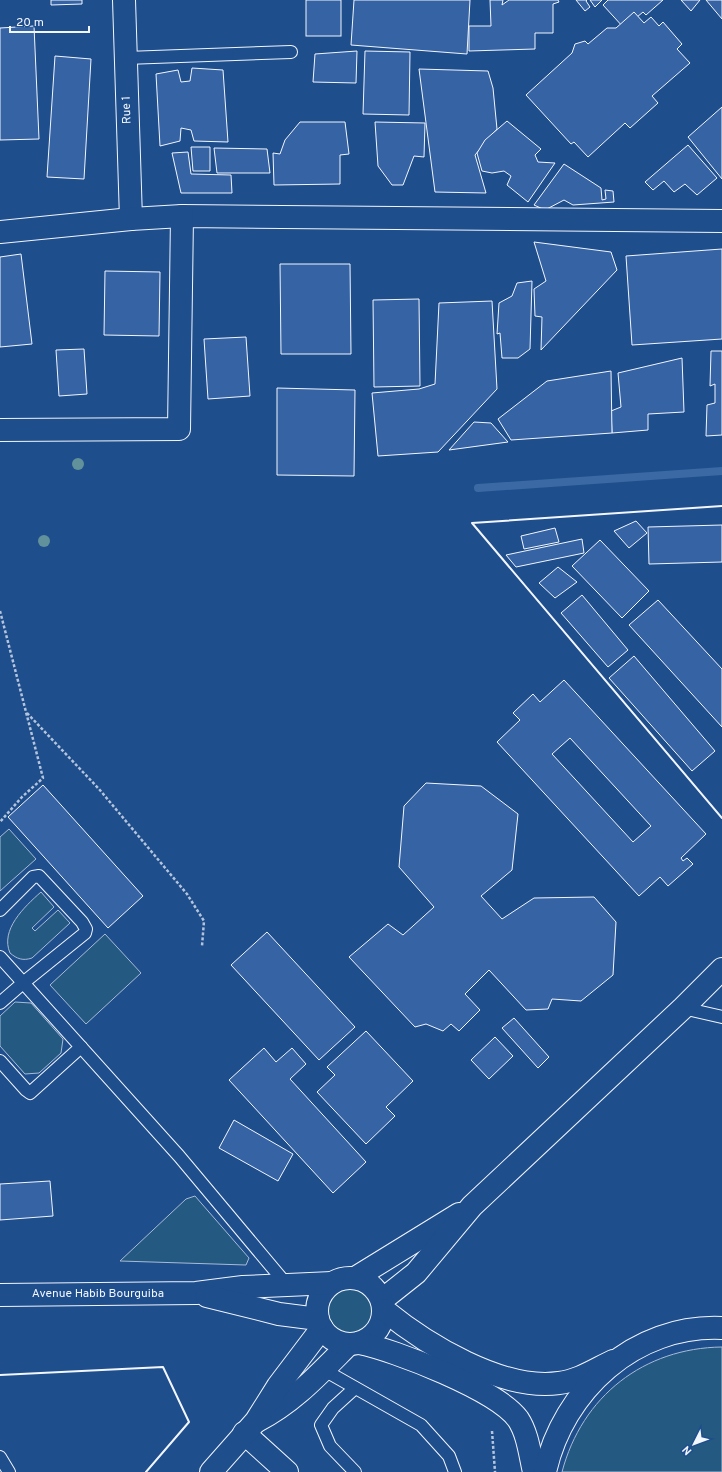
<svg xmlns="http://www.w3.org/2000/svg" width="722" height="1472" font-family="Overpass,sans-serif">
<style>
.green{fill:#245a82;stroke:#a8bbd7}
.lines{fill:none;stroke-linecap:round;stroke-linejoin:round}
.stream{stroke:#3b69a3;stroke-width:8}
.building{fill:#3563a3;stroke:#f2f6ff;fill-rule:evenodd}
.lane-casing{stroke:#f2f6ff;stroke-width:14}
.street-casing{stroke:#f2f6ff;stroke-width:24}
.secondary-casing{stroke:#f2f6ff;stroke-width:24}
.primary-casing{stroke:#f2f6ff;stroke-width:24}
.path{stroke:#b3c4dc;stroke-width:2.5;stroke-dasharray:3 2;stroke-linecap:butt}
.lane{stroke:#1f4e8c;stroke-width:12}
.street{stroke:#1f4e8c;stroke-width:22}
.secondary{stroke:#1f4e8c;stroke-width:22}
.primary{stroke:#1f4e8c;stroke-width:22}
.wall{stroke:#f2f6ff;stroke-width:2}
.tree{fill:#61919a}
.labels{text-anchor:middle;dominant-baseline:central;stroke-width:3;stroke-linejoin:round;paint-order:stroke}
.street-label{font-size:12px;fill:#f2f6ff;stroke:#1f4e8c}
</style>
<rect width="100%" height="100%" fill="#1f4e8c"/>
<g class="green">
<polygon points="9,829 36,859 0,891 0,837"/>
<path d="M41 892 54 907 32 928 35 931 58 910 70 923 32 958C23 961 17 959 10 953 0 930 24 907 41 892Z"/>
<polygon points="105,934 141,973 86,1024 50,985"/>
<polygon points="15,1002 31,1003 63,1039 61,1053 39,1073 25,1074 0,1046 0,1016"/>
<polygon points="195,1196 249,1258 246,1265 120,1261 186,1199"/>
<circle cx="351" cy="1311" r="23"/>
<path d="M722 1347V1472H562C582 1396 644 1348 722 1347Z"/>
</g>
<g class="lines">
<polyline class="stream" points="478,488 722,471"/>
</g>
<g class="building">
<polygon points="51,0 82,0 82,4 51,5"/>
<rect x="306" y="0" width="35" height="36"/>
<polygon points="354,0 470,0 467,54 351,45"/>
<polygon points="490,0 503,0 502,5 509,0 558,0 559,2 553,4 553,33 535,33 535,49 469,51 469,26 491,26"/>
<polygon points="576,0 587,0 586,1 590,7 585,11"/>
<polygon points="590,0 602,0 595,7"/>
<polygon points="608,0 663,0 646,15 643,12 624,28 603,5"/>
<polygon points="681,0 700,0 691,11"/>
<polygon points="706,0 722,0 722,19"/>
<polygon points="634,12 644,23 651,17 659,26 663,22 682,44 677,49 690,63 652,96 658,103 630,128 625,123 588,157 574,142 571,144 526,95 572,53 575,44 585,41 588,44 607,28 616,28"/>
<polygon points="34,26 39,139 0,140 0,28"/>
<polygon points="357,51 356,83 313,82 315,54"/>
<polygon points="365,51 410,52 409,115 363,114"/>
<polygon points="55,56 91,59 84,179 47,177"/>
<polygon points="192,68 223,70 228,142 194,141 191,130 181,128 180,141 160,146 156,74 178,70 181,82 190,81"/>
<polygon points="419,69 488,71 493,88 497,129 475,155 486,193 435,192"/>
<polygon points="722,107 722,179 688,137"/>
<polygon points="507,121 541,149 535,155 538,162 555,163 528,202 507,185 511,176 504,171 492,173 482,171 477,153 485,140"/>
<polygon points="300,122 345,122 349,154 340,155 340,184 274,185 273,153 280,154 285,140"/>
<polygon points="375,122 425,123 424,157 414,156 403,185 392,185 378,166"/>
<polygon points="688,145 717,178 697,195 685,184 674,192 664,181 653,190 645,182"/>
<polygon points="191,147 210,147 210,171 193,171"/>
<polygon points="214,148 267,149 270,173 217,173"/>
<polygon points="188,152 191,174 231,175 232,193 181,193 172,153"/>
<polygon points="564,164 601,188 602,200 606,199 605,190 613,191 614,202 573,205 564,200 545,210 534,205"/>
<polygon points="534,242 611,252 617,270 541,350 542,317 535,316 534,289 546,281"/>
<polygon points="722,249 722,339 632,345 626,256"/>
<polygon points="21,254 32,344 0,347 0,257"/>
<polygon points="280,264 350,264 351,354 281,354"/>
<polygon points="105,271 160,272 159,336 104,335"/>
<polygon points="532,281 530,349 518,358 502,358 500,333 497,334 499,303 512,296 517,283"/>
<polygon points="419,299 420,386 374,387 373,300"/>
<polygon points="492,301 497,389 438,452 378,456 372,393 419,389 435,384 439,303"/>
<polygon points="246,337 250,396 208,399 204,339"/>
<polygon points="84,349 87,394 59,396 56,350"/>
<polygon points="711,351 722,351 722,435 706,436 707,405 715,403 715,384 710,386"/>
<polygon points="682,358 684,412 648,414 648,430 612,433 611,411 621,407 618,373"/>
<polygon points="611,371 612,433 511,440 498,419 547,381"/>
<polygon points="277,388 355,390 354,476 277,475"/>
<polygon points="474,422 491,423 508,442 449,450"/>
<polygon points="636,521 647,533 629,548 614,531"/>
<polygon points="722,525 722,562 649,564 648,527"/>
<polygon points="555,528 559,542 524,549 521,536"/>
<polygon points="582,539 584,553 516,567 506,555"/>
<polygon points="600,540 649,591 622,618 572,566"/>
<polygon points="558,567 577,582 555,598 539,583"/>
<polygon points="582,595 628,650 608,667 561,613"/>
<polygon points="658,600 722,669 722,727 629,625"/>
<polygon points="634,656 715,751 692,771 609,678"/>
<path d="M564 680 706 834 681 858 683 861 687 858 693 864 668 886 660 877 639 896 497 742 520 720 513 713 533 694 540 702ZM570 738 651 826 633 842 552 754Z"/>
<polygon points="426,783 481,786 518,814 512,870 481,896 502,919 534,898 594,897 616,922 613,975 581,1001 552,999 548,1009 526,1010 489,970 465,994 480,1010 459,1031 451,1024 443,1031 426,1024 415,1027 349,957 388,924 403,935 434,907 399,867 404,806"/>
<polygon points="43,785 143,896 108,928 8,817"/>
<polygon points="267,932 355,1027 319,1060 231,965"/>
<polygon points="514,1018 549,1057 538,1068 502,1028"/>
<polygon points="366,1031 413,1081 386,1107 395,1116 366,1144 317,1092 335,1075 327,1067"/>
<polygon points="495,1037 513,1056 489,1079 471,1060"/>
<polygon points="264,1048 276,1062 292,1048 306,1064 290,1079 366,1162 333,1193 229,1080"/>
<polygon points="234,1120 293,1154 278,1181 219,1148"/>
<polygon points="50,1181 53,1216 0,1220 0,1184"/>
</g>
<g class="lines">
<g class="lane-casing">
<g id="lane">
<polyline points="126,58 291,52"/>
<polyline points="0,910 33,877 39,876 82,922 86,929 85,933 23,983 0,1003"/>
<polyline points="0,957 179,1156 287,1285"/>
<polyline points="683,1008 722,1017"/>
<polyline points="0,1061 26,1090 30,1093 81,1047"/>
<polyline points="324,1370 421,1425 449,1456 455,1472"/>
<polyline points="0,1457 9,1472"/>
<polyline points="355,1472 330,1446 321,1425 333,1408 355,1388"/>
</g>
</g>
<g class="street-casing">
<g id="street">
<polyline points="124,0 131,219"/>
<polyline points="0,232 131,219 182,216 722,221"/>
<polyline points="0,430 179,429 182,216"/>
<polyline points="355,1278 459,1214"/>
<polyline points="382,1300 416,1273 472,1206 683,1008 722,969"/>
<path d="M257 1421C294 1402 320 1373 349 1344"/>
<polyline points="244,1433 287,1472"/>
<polyline points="211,1472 256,1421 278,1386 322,1328"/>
</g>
</g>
<g class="secondary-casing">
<g id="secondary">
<circle cx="350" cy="1311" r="33"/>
<polyline points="0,1295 196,1293 243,1287 332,1283"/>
<polyline points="207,1296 279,1314 318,1319"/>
<path d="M384 1310C427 1345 502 1391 559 1383 578 1381 596 1369 613 1361"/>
<path d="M359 1343C395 1350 497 1390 518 1419 528 1434 530 1455 534 1472"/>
</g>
</g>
<g class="primary-casing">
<path id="primary" d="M545 1472C563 1390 635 1324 722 1328"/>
</g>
<g class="path">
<polyline points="0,611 43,778 22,797 0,822"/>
<polyline points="27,713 99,789 187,894 204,921 202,946"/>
<polyline points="492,1431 495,1472"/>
</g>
<use href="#lane" class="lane"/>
<use href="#street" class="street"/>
<use href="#secondary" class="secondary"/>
<use href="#primary" class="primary"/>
<g class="wall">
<polyline points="722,506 472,523 722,818"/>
<polyline points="0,1375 163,1367 189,1422 146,1472"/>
</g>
</g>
<g class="tree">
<circle cx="78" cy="464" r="6"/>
<circle cx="44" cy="541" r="6"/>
</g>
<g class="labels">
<g class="street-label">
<text transform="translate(127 110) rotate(-92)">Rue 1</text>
<text x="98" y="1294">Avenue Habib Bourguiba</text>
</g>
</g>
<g transform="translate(694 1444) rotate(228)" stroke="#1f4e8c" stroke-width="3" paint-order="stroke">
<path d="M0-3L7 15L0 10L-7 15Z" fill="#f2f6ff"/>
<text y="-6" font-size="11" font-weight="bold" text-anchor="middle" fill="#f2f6ff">N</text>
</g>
<path d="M10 26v6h79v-6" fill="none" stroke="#f2f6ff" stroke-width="2"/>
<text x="16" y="26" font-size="12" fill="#f2f6ff" stroke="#1f4e8c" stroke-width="3" paint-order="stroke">20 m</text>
</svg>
